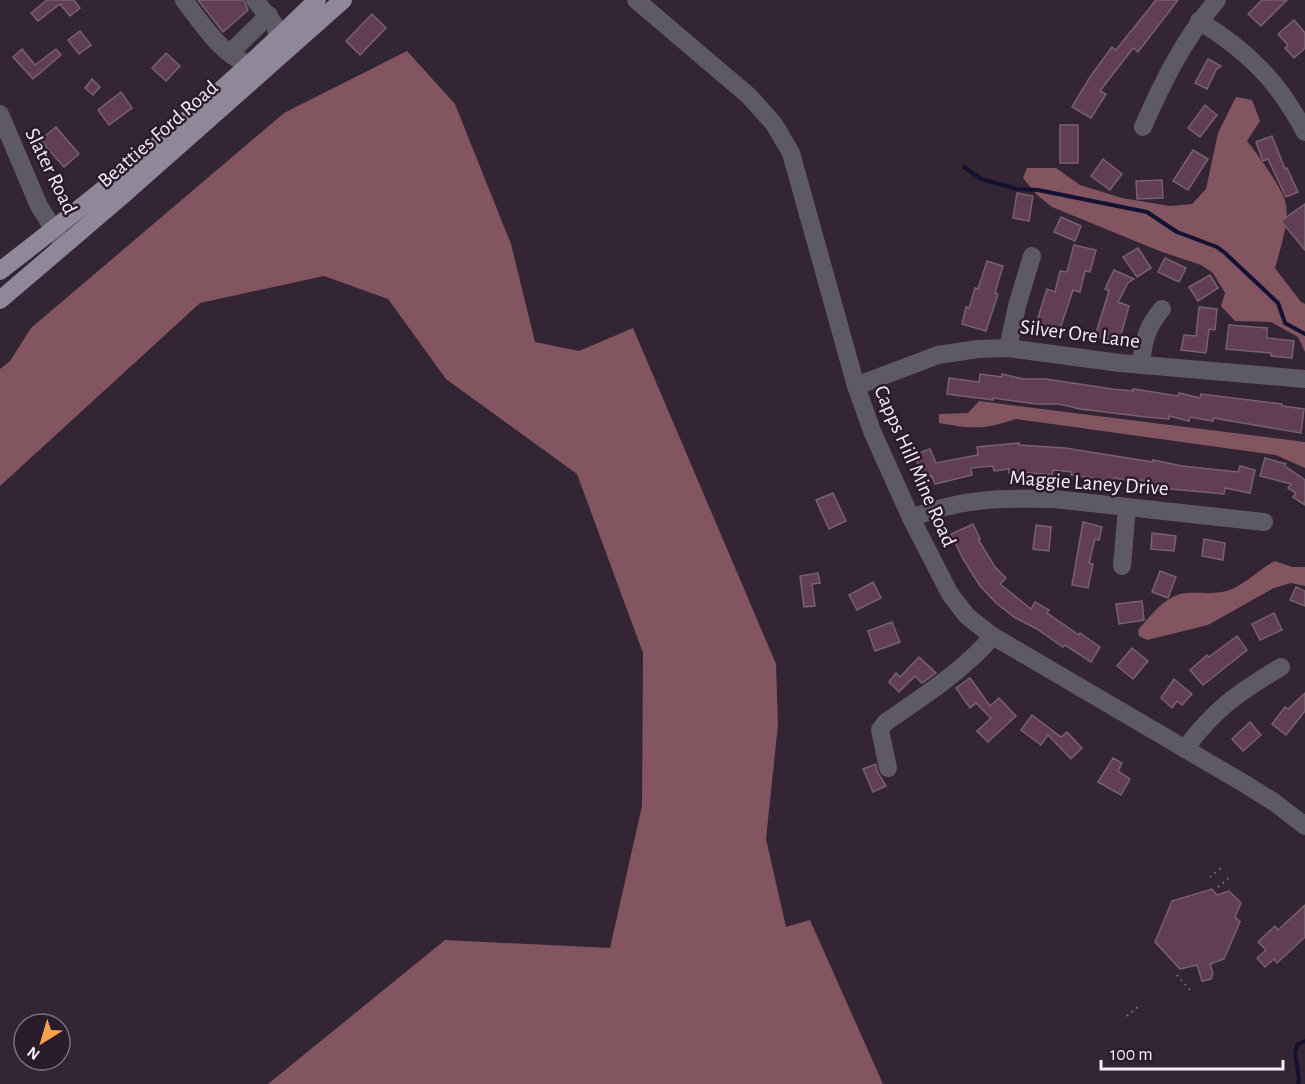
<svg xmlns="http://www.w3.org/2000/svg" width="1305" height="1084" font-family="'Alegreya Sans',sans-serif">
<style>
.forest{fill:#825561}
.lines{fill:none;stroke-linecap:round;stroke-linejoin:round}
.stream{stroke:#141231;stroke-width:4}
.building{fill:#623e54;stroke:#78616e;stroke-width:1.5}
.path{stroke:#7f7280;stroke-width:2;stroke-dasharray:1.5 4.5;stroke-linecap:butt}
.minor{stroke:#5e5a64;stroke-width:18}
.major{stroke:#8f889b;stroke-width:18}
.labels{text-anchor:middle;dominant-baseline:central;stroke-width:5;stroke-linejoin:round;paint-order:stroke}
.street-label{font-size:21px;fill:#f6ecf7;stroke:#2a1c2b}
</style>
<rect width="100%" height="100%" fill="#342535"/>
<g class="forest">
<polygon points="407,51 455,104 511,244 535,342 579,351 633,328 776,664 778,725 766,839 786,927 810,920 883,1084 268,1084 445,940 610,948 642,806 643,653 577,474 446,379 388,299 324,276 200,303 0,486 0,369 10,361 31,328 284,113"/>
<path d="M1236 97 1252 100 1260 121 1247 141C1257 154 1283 188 1286 204 1289 225 1280 249 1275 268L1301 302 1305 304V352L1298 337 1271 322 1235 321 1221 306 1225 293 1213 273 1201 265 1162 252 1052 207 1036 194 1023 178 1027 168H1056L1080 185 1122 198 1170 206 1192 204 1206 189 1218 133Z"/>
<path d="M979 401 1305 442V468L1276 455 1016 419C984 430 971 429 939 423V414L968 413Z"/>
<path d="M1275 561 1292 567H1305V586L1291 583 1274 588 1208 625 1147 640 1139 636 1138 630C1151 616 1165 595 1186 593 1204 592 1219 596 1236 587 1250 580 1261 568 1275 561Z"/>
</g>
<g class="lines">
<g class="stream">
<polyline points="964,167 981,179 1017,189 1038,190 1147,212 1177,232 1217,247 1225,253 1278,303 1285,323 1305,334"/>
<polyline points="1298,1084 1299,1080 1295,1052 1298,1044 1305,1041"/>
</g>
</g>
<g class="building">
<polygon points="47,0 74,0 80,8 70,16 60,4 38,21 31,13"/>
<polygon points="198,0 244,0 248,10 223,32"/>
<polygon points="1156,0 1178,0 1138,52 1133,48 1100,91 1106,94 1091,118 1072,107 1090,77 1112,47 1116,50"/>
<polygon points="1262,0 1287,0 1261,26 1248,14"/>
<polygon points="372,14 386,28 360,55 346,41"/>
<polygon points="1294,20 1305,33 1305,48 1294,58 1285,48 1288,45 1278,34"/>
<polygon points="80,31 91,45 79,54 68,40"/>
<polygon points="22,49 35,65 56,49 61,55 33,79 13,57"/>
<polygon points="166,53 180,66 166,81 152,68"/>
<polygon points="1208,59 1221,66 1216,70 1207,89 1195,83"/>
<polygon points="92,79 100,87 93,95 85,88"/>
<polygon points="121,92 132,108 109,125 98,110"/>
<polygon points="1205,105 1217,115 1200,137 1188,128"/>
<rect x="1060" y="125" width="18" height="38"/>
<polygon points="56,127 79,154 64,167 40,140"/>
<polygon points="1272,136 1285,169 1287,168 1298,192 1286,197 1268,159 1263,161 1256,142"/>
<polygon points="1193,150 1208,159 1188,190 1173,181"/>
<polygon points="1103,159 1122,174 1110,190 1091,176"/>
<polygon points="1162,180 1163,198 1137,199 1136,181"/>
<polygon points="1017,193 1033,196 1029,221 1013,218"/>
<polygon points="1305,204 1305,250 1281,221"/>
<polygon points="1061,217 1081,226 1075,241 1054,232"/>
<polygon points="1074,245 1096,250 1090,272 1085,271 1080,292 1073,290 1058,335 1035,327 1047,289 1055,292 1060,271 1067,272"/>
<polygon points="1138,248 1151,268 1137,277 1123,257"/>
<polygon points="1165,258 1186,268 1179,282 1158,272"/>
<polygon points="987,261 1003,266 995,293 998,294 986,331 962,324 966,307 969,308 975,288 978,289"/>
<polygon points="1114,270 1134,279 1128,283 1118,302 1129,306 1119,342 1095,336 1109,291 1105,289"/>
<polygon points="1210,275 1218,288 1198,301 1189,287"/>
<polygon points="1199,307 1217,309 1215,330 1209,329 1206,353 1181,350 1184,335 1196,336"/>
<polygon points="1229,325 1267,328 1267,338 1294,341 1292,358 1271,356 1271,353 1226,349"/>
<polygon points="980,374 1002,377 1002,374 1023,379 1046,379 1112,389 1133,391 1133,389 1178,396 1179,393 1200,398 1201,394 1282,404 1282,406 1304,409 1301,433 1213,418 1213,421 1190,417 1189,421 1169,416 1169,419 1146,417 1080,409 1059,404 1037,404 993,398 993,400 947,394 949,378 979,382"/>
<polygon points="1019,443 1019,445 1065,448 1153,462 1153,460 1182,466 1238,472 1240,466 1255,470 1250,493 1225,488 1224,494 1170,489 1163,487 1164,485 1141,480 1140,483 1114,478 1113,481 1071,475 1072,472 1053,470 1052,475 1022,472 1022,474 1009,473 1009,469 994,471 993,466 971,468 972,475 935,484 931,475 924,478 914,455 930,449 936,463 978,455 977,447"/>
<polygon points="1265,458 1286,464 1285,466 1305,480 1305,505 1293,497 1296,493 1288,488 1291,484 1260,476"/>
<polygon points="833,493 846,521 829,529 816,500"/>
<polygon points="1083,522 1102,527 1099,540 1095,539 1089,563 1093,564 1088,588 1072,585"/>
<polygon points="973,524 980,539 978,539 995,567 1006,578 1000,584 1031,609 1035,602 1049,610 1047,613 1079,635 1080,633 1100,647 1091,662 1065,645 1063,647 1037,629 1014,617 996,603 980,586 963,559 951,534"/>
<polygon points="1036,525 1051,527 1049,551 1033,549"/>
<polygon points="1152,533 1176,536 1174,551 1151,549"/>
<polygon points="1204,539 1225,543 1223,560 1202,556"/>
<polygon points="1160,571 1176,577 1168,598 1152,592"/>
<polygon points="818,573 820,583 812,584 815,606 804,607 800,576"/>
<polygon points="873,582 881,598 857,610 849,595"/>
<polygon points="1296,587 1305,591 1305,606 1290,600"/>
<polygon points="1142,601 1144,620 1119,624 1116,604"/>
<polygon points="1274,613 1282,630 1260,640 1252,624"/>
<polygon points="892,622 900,642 875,651 868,631"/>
<polygon points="1237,636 1247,650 1203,685 1190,670 1207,655 1209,657"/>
<polygon points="1132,648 1148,661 1133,679 1117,666"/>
<polygon points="919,657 936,673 922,683 915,676 899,692 889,682 896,673 900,677"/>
<polygon points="970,678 990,706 999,698 1016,716 988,742 977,731 991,718 976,703 970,708 956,688"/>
<polygon points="1174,679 1192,694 1182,705 1177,701 1172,708 1161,698"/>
<polygon points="1305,693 1305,711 1286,735 1272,724 1285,707 1288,709"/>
<polygon points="1032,715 1061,737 1067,732 1082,748 1071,759 1048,735 1041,745 1021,730"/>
<polygon points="1250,722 1261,735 1243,751 1232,739"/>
<polygon points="1113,758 1122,763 1118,771 1130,779 1121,795 1098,782"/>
<polygon points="876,764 877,771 886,786 873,792 863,769"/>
<polygon points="1212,889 1217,895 1229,891 1241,903 1235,917 1240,922 1224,959 1210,964 1213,973 1211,979 1202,981 1197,965 1180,969 1155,942 1172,901"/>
<polygon points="1305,905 1305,937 1277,963 1274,959 1265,967 1257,958 1266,950 1258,942 1275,926 1278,930"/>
</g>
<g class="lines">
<g class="path">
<polyline points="1210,877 1223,866"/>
<polyline points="1218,887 1231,876"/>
<polyline points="1177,975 1190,990"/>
<polyline points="1127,1016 1140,1005"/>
</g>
<g class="minor">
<path d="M184 0C200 21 222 56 249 64 253 65 259 64 263 64"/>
<polyline points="255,0 275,25 278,37 279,51"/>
<polyline points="636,0 749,96 774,124 791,153 856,386 872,431 911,518 950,594 967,616 991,635 1245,784 1274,802 1305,826"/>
<path d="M1199 21C1247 50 1279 82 1305 132"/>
<polyline points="230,53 269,15"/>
<polyline points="0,114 39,206 62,242"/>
<path d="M1143 127C1163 81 1184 39 1217 0"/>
<polyline points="1008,348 1017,306 1032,256"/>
<path d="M1141 364C1143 342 1147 326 1162 309"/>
<polyline points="856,386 938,355 978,349 1008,348 1120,363 1305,379"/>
<path d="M911 518C961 498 1001 498 1054 499L1264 522"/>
<polyline points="1122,566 1127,507"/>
<path d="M1185 749C1214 709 1239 692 1281 667"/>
<path d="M888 768 880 730 886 722C924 696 963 671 993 636"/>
</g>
<g class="major">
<path d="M0 271C110 186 218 98 317 0"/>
<polyline points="0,300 123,195 343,0"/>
</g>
</g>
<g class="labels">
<g class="street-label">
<text transform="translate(158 134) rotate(-41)">Beatties Ford Road</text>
<text transform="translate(51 171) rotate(64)">Slater Road</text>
<text transform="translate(1080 334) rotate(7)">Silver Ore Lane</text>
<text transform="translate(915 466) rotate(66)">Capps Hill Mine Road</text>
<text transform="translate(1089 483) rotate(4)">Maggie Laney Drive</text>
</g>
</g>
<g transform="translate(42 1042) rotate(217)"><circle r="28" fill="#2a1c2b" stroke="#7c6f7d" stroke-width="1.5"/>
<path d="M0-4.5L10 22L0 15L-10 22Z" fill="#f8a14a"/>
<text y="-9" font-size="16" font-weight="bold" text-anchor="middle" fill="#f6ecf7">N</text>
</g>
<path d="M1101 1060v9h182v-9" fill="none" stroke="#f6ecf7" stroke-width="3"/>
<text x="1110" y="1060" font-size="18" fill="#f6ecf7" stroke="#2a1c2b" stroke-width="4.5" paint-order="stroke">100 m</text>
</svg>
